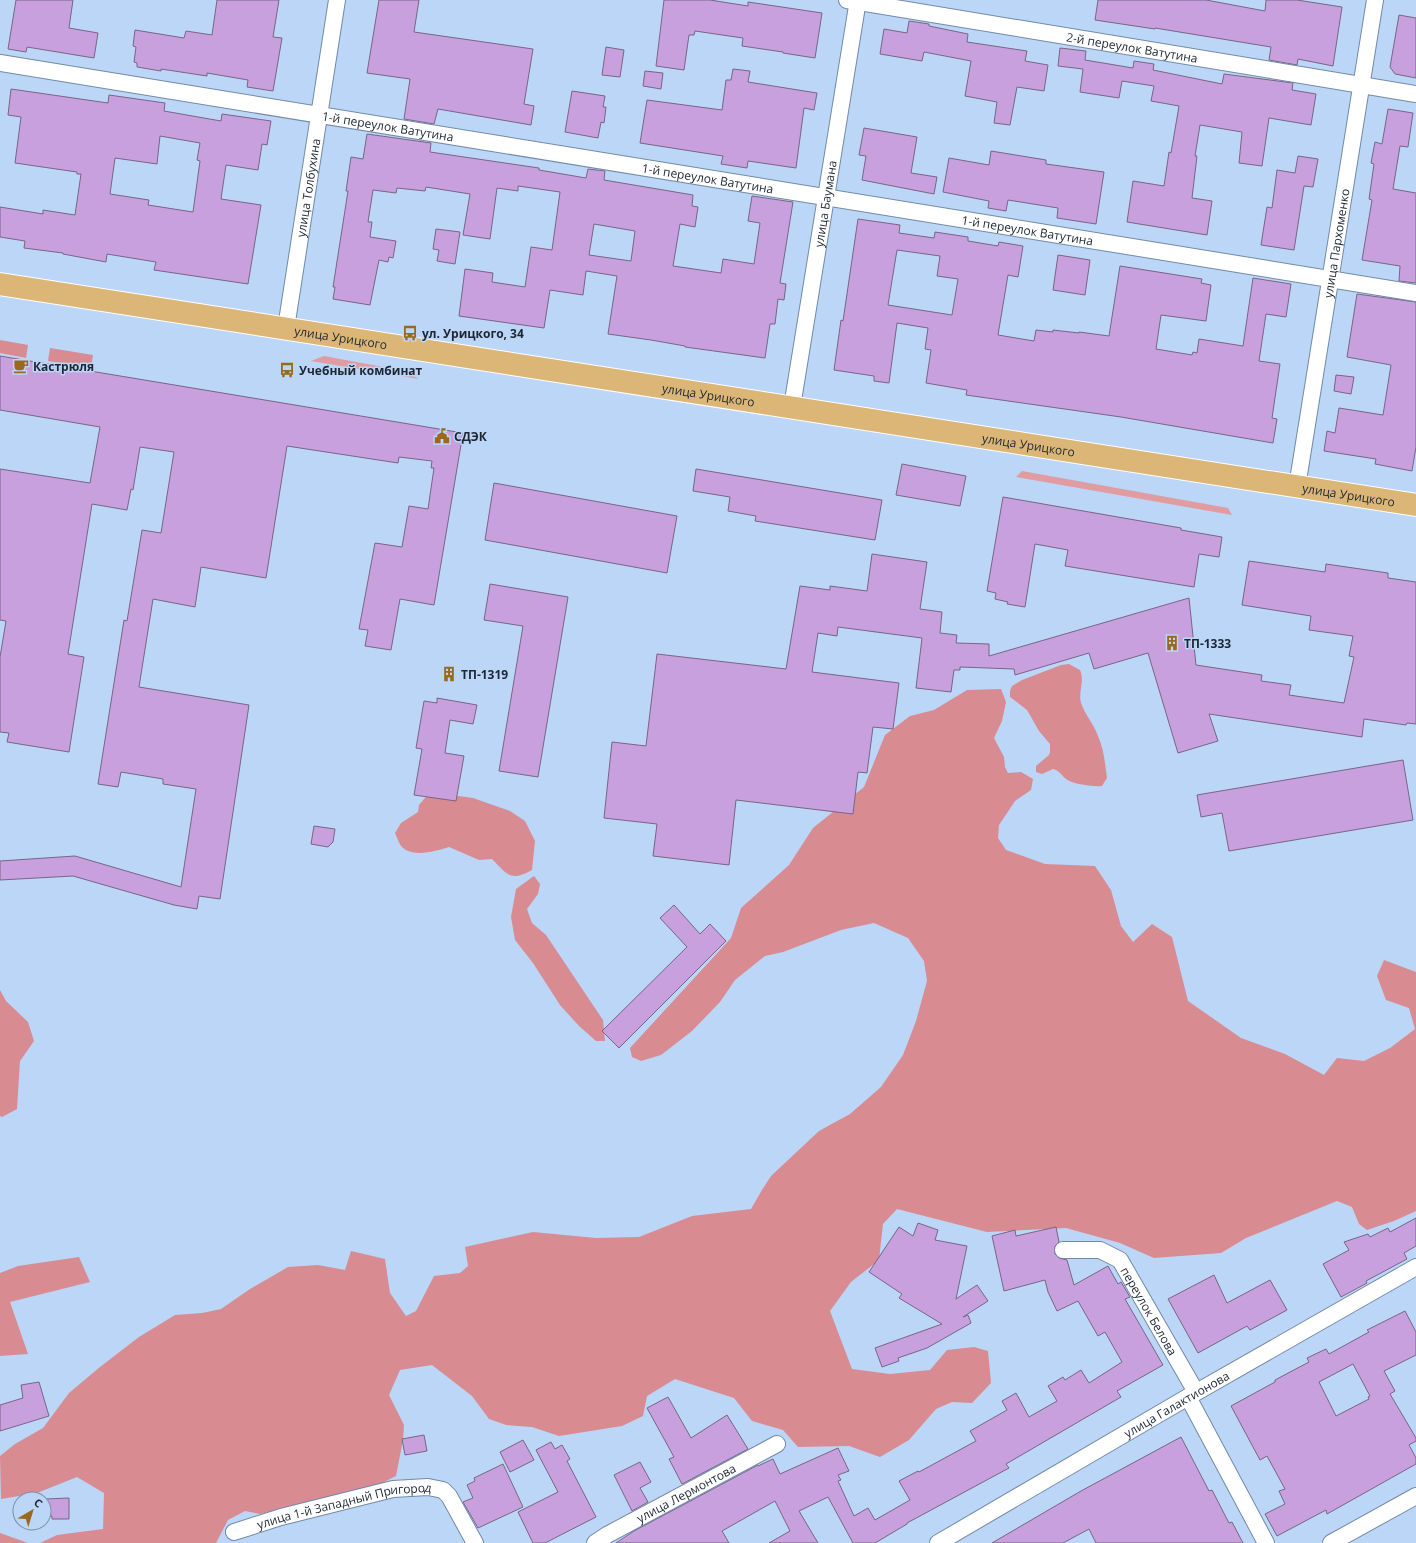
<svg xmlns="http://www.w3.org/2000/svg" width="1416" height="1543" font-family="'Open Sans',sans-serif">
<style>
.green{fill:#e09ca1}
.forest{fill:#d98b92}
.building{fill:#c8a0de;stroke:#796584;fill-rule:evenodd}
.lines{fill:none;stroke-linecap:round;stroke-linejoin:round}
.street-casing{stroke:#728aa8;stroke-width:18}
.primary-casing{stroke:#fff;stroke-width:24}
.street{stroke:#fff;stroke-width:16}
.primary{stroke:#dcb677;stroke-width:22}
.labels{text-anchor:middle;dominant-baseline:central;stroke-width:3;stroke-linejoin:round;paint-order:stroke}
.street-label{font-size:12px;fill:#1d2632;stroke:#bbd6f6}
.poi-label{font-size:12px;font-weight:bold;fill:#1d2632;stroke:#bbd6f6;text-anchor:start}
</style>
<rect width="100%" height="100%" fill="#bbd6f6"/>
<g class="green">
<polygon points="324,356 405,371 419,379 311,361"/>
<polygon points="1022,471 1228,508 1232,515 1016,477"/>
</g>
<g class="forest">
<polygon points="0,340 28,345 26,358 0,353"/>
<polygon points="50,348 93,355 91,368 48,361"/>
<path d="M1069 664 1080 670C1085 681 1078 692 1081 703 1085 715 1094 724 1098 736 1104 749 1105 764 1107 778L1102 786C1094 787 1072 784 1066 779 1061 775 1060 771 1053 769L1042 774 1036 772V766L1049 755 1050 752V744L1039 731 1027 710 1010 697V691L1012 686 1022 680 1061 665Z"/>
<polygon points="1001,689 1006,702 1002,721 994,738 1004,757 1005,767 1008,773 1021,772 1033,779 1031,790 1015,801 999,825 998,838 1006,850 1045,864 1095,866 1111,890 1121,926 1133,942 1152,924 1172,937 1188,1001 1241,1038 1285,1054 1324,1075 1337,1058 1364,1061 1390,1048 1415,1029 1409,1008 1386,1000 1377,976 1384,960 1416,972 1416,1211 1394,1221 1367,1230 1359,1224 1352,1207 1337,1201 1246,1238 1221,1253 1154,1258 1120,1243 1066,1228 987,1232 897,1209 883,1224 879,1260 851,1282 830,1311 852,1369 890,1374 930,1370 947,1350 974,1347 988,1351 991,1383 972,1403 952,1402 936,1409 909,1440 880,1457 849,1446 798,1447 783,1430 752,1421 734,1398 675,1379 647,1396 643,1416 622,1426 559,1436 532,1427 506,1425 489,1419 472,1396 432,1365 400,1370 389,1395 404,1425 403,1440 396,1476 370,1489 260,1514 245,1511 228,1520 216,1543 40,1543 57,1535 103,1529 104,1493 77,1477 37,1493 1,1499 0,1456 15,1444 43,1428 69,1393 100,1367 139,1337 175,1315 202,1313 221,1309 250,1289 288,1267 318,1265 345,1270 351,1251 385,1259 390,1293 406,1316 416,1311 434,1276 460,1273 468,1266 465,1247 533,1232 596,1238 639,1237 692,1216 751,1209 762,1190 771,1176 819,1131 850,1114 881,1087 903,1055 916,1021 927,981 924,961 908,938 874,923 841,930 783,952 765,956 735,980 720,1002 692,1031 661,1055 641,1061 632,1057 630,1048 731,938 741,908 789,865 813,828 864,787 885,735 910,716 934,710 967,690"/>
<path d="M430 792 473 798 510 811 525 821 535 841 532 870C510 882 508 875 492 859L479 860 449 847C436 851 413 858 402 847 399 844 397 837 395 833L401 823 418 812 419 805Z"/>
<polygon points="534,876 540,884 538,894 527,909 532,923 546,935 603,1020 605,1041 596,1041 579,1026 560,1005 533,963 515,940 511,917 516,889"/>
<polygon points="0,990 6,1001 28,1022 34,1041 20,1061 17,1109 2,1117 0,1116"/>
<polygon points="79,1257 90,1282 10,1302 28,1354 0,1356 0,1273 18,1266"/>
<polygon points="0,1533 28,1543 0,1543"/>
</g>
<g class="building">
<polygon points="16,0 73,0 69,28 98,33 94,58 27,47 26,52 8,49"/>
<polygon points="217,0 279,0 273,37 282,38 273,91 247,87 248,80 207,73 207,76 161,69 161,71 137,67 137,63 134,62 136,47 133,46 135,30 184,38 186,31 212,35"/>
<polygon points="379,0 419,0 414,32 533,49 524,104 534,106 531,125 438,109 434,124 404,119 410,79 367,73"/>
<polygon points="664,0 710,0 748,6 748,2 822,13 815,58 783,53 783,52 742,46 743,38 695,31 694,35 689,35 684,70 656,66"/>
<polygon points="1098,0 1206,0 1265,11 1266,0 1297,0 1342,7 1333,66 1298,59 1297,65 1269,60 1271,47 1155,28 1155,29 1095,20"/>
<polygon points="1399,15 1416,18 1416,78 1395,74 1390,67"/>
<polygon points="909,21 929,24 929,26 968,34 967,42 1027,51 1025,61 1048,65 1044,91 1017,87 1010,125 994,123 997,102 965,96 971,61 924,52 922,61 880,54 884,29 907,33"/>
<polygon points="606,47 624,50 620,77 602,75"/>
<polygon points="1060,48 1086,51 1085,60 1133,68 1134,61 1154,64 1153,70 1222,84 1224,74 1293,83 1292,90 1316,94 1311,125 1269,118 1262,166 1239,163 1242,132 1200,125 1195,156 1197,156 1192,198 1212,201 1207,235 1127,222 1133,181 1164,186 1169,152 1171,153 1179,106 1151,101 1154,86 1122,81 1119,98 1080,92 1083,69 1058,66"/>
<polygon points="733,69 750,71 748,82 817,93 814,110 804,108 796,168 748,161 747,168 721,164 723,156 640,143 647,100 722,110 726,80 731,80"/>
<polygon points="645,71 663,73 661,89 643,86"/>
<path d="M11 89 108 103 109 95 165 103 164 111 221 121 222 114 271 121 267 145 262 144 258 170 226 165 221 199 261 205 248 284 154 270 156 262 107 254 106 262 63 254V253L24 248 25 241 0 237V207L43 214V210L75 215 81 174H77V172L15 163 21 117 8 115ZM160 136 200 143 197 160 200 161 193 212 148 205 149 200 110 194 115 158 157 164Z"/>
<polygon points="572,91 605,96 603,107 606,107 604,123 601,122 598,138 565,132"/>
<polygon points="1388,109 1413,113 1408,147 1400,146 1393,189 1416,193 1416,283 1399,281 1400,266 1362,260 1372,200 1369,199 1374,164 1371,163 1375,142 1382,144"/>
<polygon points="864,128 917,137 911,173 937,177 934,194 862,180 866,156 859,155"/>
<path d="M367 134 431 143 430 152 539 168V170L586 178 588 169 605 171 604 180 693 195 692 206 698 207 695 227 680 224 673 266 721 273 723 259 754 264 760 223 748 221 752 196 793 202 780 283 786 284 784 300 778 299 775 324H770L765 358 685 347V346L651 340 608 334 617 276 586 271 583 295 550 290 544 328 459 316 465 269 493 273 492 282 525 287 531 247 552 250 560 192 518 186V191L497 188 490 239 463 235 470 194 426 187 425 191 397 188 396 193 373 190 368 222H372L370 237 396 241 393 258 389 257 388 262 379 260 370 305 333 299 335 287H333L348 191H346L351 157 363 159ZM594 224 635 231 631 261 589 255Z"/>
<polygon points="991,151 1046,160 1046,164 1104,172 1096,224 1057,218 1058,208 1008,200 1006,211 988,208 989,201 943,192 949,158 989,165"/>
<polygon points="1298,156 1318,159 1313,187 1304,186 1294,250 1261,245 1267,207 1272,208 1277,170 1295,173"/>
<path d="M858 219 900 225 899 233 934 238 935 232 968 237V241L998 246 999 242 1023 246 1018 277 1008 275 998 335 1034 341 1036 330 1053 332V330L1079 333V332L1109 336 1120 266 1202 279 1201 283 1211 285 1206 321 1161 315 1156 349 1192 355 1193 352 1197 353 1199 339 1243 346 1253 278 1291 284 1286 317 1266 314 1259 361 1280 364 1272 418 1277 419 1273 443 1121 417 966 395 967 390 926 383 931 350 925 349 928 328 897 323 889 383 874 381V376L834 370 841 320 843 321ZM897 250 940 256 937 276 958 279 952 315 888 305Z"/>
<polygon points="436,229 460,232 455,264 437,261 439,250 433,249"/>
<polygon points="1058,255 1090,260 1085,295 1053,290"/>
<polygon points="1357,294 1416,302 1416,447 1412,471 1375,464 1376,459 1324,451 1327,431 1335,433 1339,408 1383,415 1391,365 1347,357"/>
<polygon points="0,356 463,433 434,605 400,599 391,650 365,646 368,630 359,629 375,543 402,547 409,506 428,509 434,468 431,468 432,461 399,457 398,463 287,446 266,578 201,567 195,607 153,599 139,687 249,705 220,899 199,896 197,909 174,905 73,876 0,880 0,861 75,856 181,887 196,789 163,784 163,779 121,772 118,787 98,784 124,620 127,621 142,530 161,533 174,452 140,447 133,490 131,489 127,510 92,504 68,654 84,657 69,752 7,742 9,733 0,732 0,657 6,621 0,620 0,469 90,483 100,427 0,410"/>
<polygon points="1336,375 1354,377 1351,394 1334,391"/>
<polygon points="902,464 966,476 960,506 896,495"/>
<polygon points="696,469 882,500 875,540 755,521 756,516 728,511 730,497 693,491"/>
<polygon points="494,483 677,516 667,573 485,540"/>
<polygon points="1003,497 1181,528 1181,530 1222,537 1219,557 1199,554 1194,587 1065,566 1068,550 1035,544 1025,607 1007,604 1008,602 995,599 996,593 987,591"/>
<polygon points="872,554 927,562 920,609 942,612 940,633 957,635 956,643 989,644 989,656 1189,598 1196,665 1262,675 1261,681 1291,685 1289,695 1344,703 1354,657 1349,656 1353,636 1309,630 1311,616 1242,605 1249,561 1325,572 1326,564 1388,573 1388,578 1416,582 1416,724 1407,723 1406,725 1364,719 1362,737 1209,714 1218,741 1178,753 1148,653 1094,669 1089,653 1015,675 1014,669 960,667 960,670 954,670 951,692 916,688 922,638 838,627 837,636 818,633 812,672 899,683 893,729 873,727 867,773 858,772 853,814 736,800 729,865 653,856 657,824 604,818 612,742 646,746 657,654 786,669 800,586 830,590 830,586 867,591"/>
<polygon points="490,584 568,597 538,777 499,771 523,626 484,620"/>
<polygon points="437,698 477,705 473,724 450,720 445,753 464,756 456,801 414,795 422,749 416,748 424,701 437,703"/>
<polygon points="1403,760 1413,820 1229,851 1222,813 1201,817 1197,795"/>
<polygon points="314,826 335,829 333,842 328,847 311,844"/>
<polygon points="674,905 700,934 710,924 726,941 619,1048 602,1031 687,947 660,918"/>
<polygon points="1416,1218 1416,1246 1404,1253 1407,1259 1366,1281 1367,1283 1341,1297 1323,1264 1349,1250 1344,1242 1368,1234 1370,1237 1388,1228 1390,1232"/>
<polygon points="918,1223 938,1230 935,1240 967,1246 956,1299 977,1285 988,1301 963,1317 968,1315 971,1323 927,1348 898,1358 899,1361 882,1367 875,1348 942,1324 899,1298 902,1294 869,1272 899,1227 913,1236"/>
<polygon points="1056,1227 1059,1242 1055,1246 1055,1254 1059,1258 1067,1260 1074,1285 1108,1266 1118,1284 1121,1282 1130,1297 1125,1299 1163,1365 1117,1391 1121,1397 1006,1464 1009,1468 907,1523 907,1524 875,1543 853,1543 828,1497 799,1511 818,1543 769,1543 790,1531 775,1501 722,1531 729,1543 616,1543 634,1531 758,1465 758,1466 773,1459 780,1474 838,1448 849,1471 838,1475 841,1480 838,1481 854,1516 868,1508 875,1520 910,1500 899,1481 918,1471 919,1472 976,1441 970,1431 1007,1410 1002,1401 1016,1393 1029,1417 1057,1401 1048,1386 1063,1377 1065,1380 1081,1370 1089,1383 1122,1362 1105,1332 1098,1336 1078,1301 1057,1311 1048,1292 1045,1280 1004,1291 992,1236 1015,1230 1016,1236"/>
<polygon points="1214,1275 1227,1303 1270,1280 1287,1310 1250,1330 1247,1326 1198,1353 1168,1299"/>
<path d="M1405 1311 1416 1332V1355L1384 1371 1395 1391 1390 1394 1416 1438V1441L1409 1445 1416 1458V1464L1327 1514 1326 1510 1277 1536 1265 1514 1285 1504 1279 1491 1285 1489 1267 1456 1260 1460 1231 1406 1275 1382V1380L1309 1362 1307 1358 1326 1349 1329 1354 1369 1332 1367 1330ZM1353 1364 1370 1396 1368 1397 1369 1399 1336 1416 1319 1382Z"/>
<polygon points="39,1382 49,1416 0,1431 0,1405 23,1398 21,1385"/>
<polygon points="668,1397 691,1438 727,1415 748,1449 682,1484 669,1459 674,1457 647,1408"/>
<polygon points="424,1435 427,1451 405,1455 402,1439"/>
<polygon points="1181,1437 1209,1491 1212,1490 1229,1523 1232,1522 1243,1543 1096,1543 1089,1529 1063,1543 992,1543 1081,1491"/>
<polygon points="523,1440 534,1460 510,1472 500,1452"/>
<polygon points="551,1442 555,1449 562,1445 570,1459 567,1461 596,1517 545,1543 533,1543 518,1512 558,1492 536,1450"/>
<polygon points="640,1462 651,1482 640,1488 648,1502 632,1511 614,1475"/>
<polygon points="503,1464 523,1507 478,1528 463,1502 473,1498 467,1485 475,1481 474,1478"/>
<polygon points="69,1498 69,1519 52,1519 52,1516 46,1517 46,1499"/>
</g>
<g class="lines">
<g class="street-casing">
<g id="street">
<path id="s1" d="M847 0 1416 94"/>
<path id="s2" d="M0 63 1416 293"/>
<path id="s3" d="M286 328 337 0"/>
<path id="s4" d="M792 407 858 0"/>
<path id="s5" d="M1297 487 1375 0"/>
<path id="s6" d="M1063 1250H1100L1120 1260 1196 1392"/>
<polyline points="1188,1397 1266,1543"/>
<path id="s7" d="M234 1532 281 1517 393 1489 428 1487 443 1490 449 1496 475 1543"/>
<path id="s8" d="M595 1543 607 1535 777 1444"/>
<path id="s9" d="M938 1543 1188 1397 1416 1267"/>
<polyline points="1331,1543 1416,1496"/>
</g>
</g>
<g class="primary-casing">
<g id="primary">
<path id="s10" d="M0 284 1416 505"/>
</g>
</g>
<use href="#street" class="street"/>
<use href="#primary" class="primary"/>
</g>
<defs>
<g id="bus-bare" transform="scale(1.2)"><path d="M-5-6H5V4H4V6H2V4H-2V6H-4V4H-5ZM-3.5-4V0h7V-4ZM-3.5 1.2v1.5H-2V1.2ZM2 1.2v1.5H3.5V1.2Z" fill="#9a691b" stroke="#bbd6f6" stroke-width="2.5" paint-order="stroke"/></g>
<g id="cafe-bare" transform="scale(1.2)"><path d="M-5.5-4.5H6V0H3Q3 3.5 0 3.5H-2.5Q-5.5 3.5-5.5 0ZM3-3.2v2h1.7v-2ZM-6 4.5H4V6H-6Z" fill="#9a691b" stroke="#bbd6f6" stroke-width="2.5" paint-order="stroke"/></g>
<g id="civic-bare" transform="scale(1.2)"><path d="M-.6-6.5H3V-4.5H.6V-3L4-1V1h2V6H-6V1h2V-1L-.6-3ZM-1.2 2.5V6h2.4V2.5Z" fill="#9a691b" stroke="#bbd6f6" stroke-width="2.5" paint-order="stroke"/></g>
<g id="building-bare" transform="scale(1.2)"><path d="M-4-6H4V6H1V3H-1V6H-4ZM-2.5-4.3h1.7v1.8h-1.7ZM.8-4.3h1.7v1.8H.8ZM-2.5-1h1.7V.8h-1.7ZM.8-1h1.7V.8H.8Z" fill="#9a691b" stroke="#bbd6f6" stroke-width="2.5" paint-order="stroke"/></g>
</defs>
<g fill-rule="evenodd">
<use href="#bus-bare" x="410" y="333"/>
<use href="#cafe-bare" x="21" y="366"/>
<use href="#bus-bare" x="287" y="370"/>
<use href="#civic-bare" x="442" y="436"/>
<use href="#building-bare" x="1172" y="643"/>
<use href="#building-bare" x="449" y="674"/>
</g>
<g class="labels">
<g class="street-label">
<text stroke="none"><textPath href="#s1" startOffset="289">2-й переулок Ватутина</textPath></text>
<text stroke="none"><textPath href="#s2" startOffset="393">1-й переулок Ватутина</textPath></text>
<text stroke="none"><textPath href="#s2" startOffset="717">1-й переулок Ватутина</textPath></text>
<text stroke="none"><textPath href="#s3" startOffset="142">улица Толбухина</textPath></text>
<text stroke="none"><textPath href="#s4" startOffset="206">улица Баумана</textPath></text>
<text stroke="none"><textPath href="#s2" startOffset="1041">1-й переулок Ватутина</textPath></text>
<text stroke="none"><textPath href="#s5" startOffset="247">улица Пархоменко</textPath></text>
<text stroke="none"><textPath href="#s10" startOffset="345">улица Урицкого</textPath></text>
<text stroke="none"><textPath href="#s10" startOffset="717">улица Урицкого</textPath></text>
<text stroke="none"><textPath href="#s10" startOffset="1041">улица Урицкого</textPath></text>
<text stroke="none"><textPath href="#s10" startOffset="1365">улица Урицкого</textPath></text>
<text stroke="none"><textPath href="#s6" startOffset="118">переулок Белова</textPath></text>
<text stroke="none"><textPath href="#s9" startOffset="276">улица Галактионова</textPath></text>
<text stroke="none"><textPath href="#s8" startOffset="104">улица Лермонтова</textPath></text>
<text stroke="none"><textPath href="#s7" startOffset="114">улица 1-й Западный Пригород</textPath></text>
</g>
<g class="poi-label">
<text x="422" y="333">ул. Урицкого, 34</text>
<text x="33" y="366">Кастрюля</text>
<text x="299" y="370">Учебный комбинат</text>
<text x="454" y="436">СДЭК</text>
<text x="1184" y="643">ТП-1333</text>
<text x="461" y="674">ТП-1319</text>
</g>
</g>
<g transform="translate(32 1511) rotate(38)"><circle r="19" fill="#bbd6f6" stroke="#7c90a8"/>
<path d="M0-3L7 15L0 10L-7 15Z" fill="#9a691b"/>
<text y="-6" font-size="11" font-weight="bold" text-anchor="middle" fill="#1d2632">С</text>
</g>
</svg>
